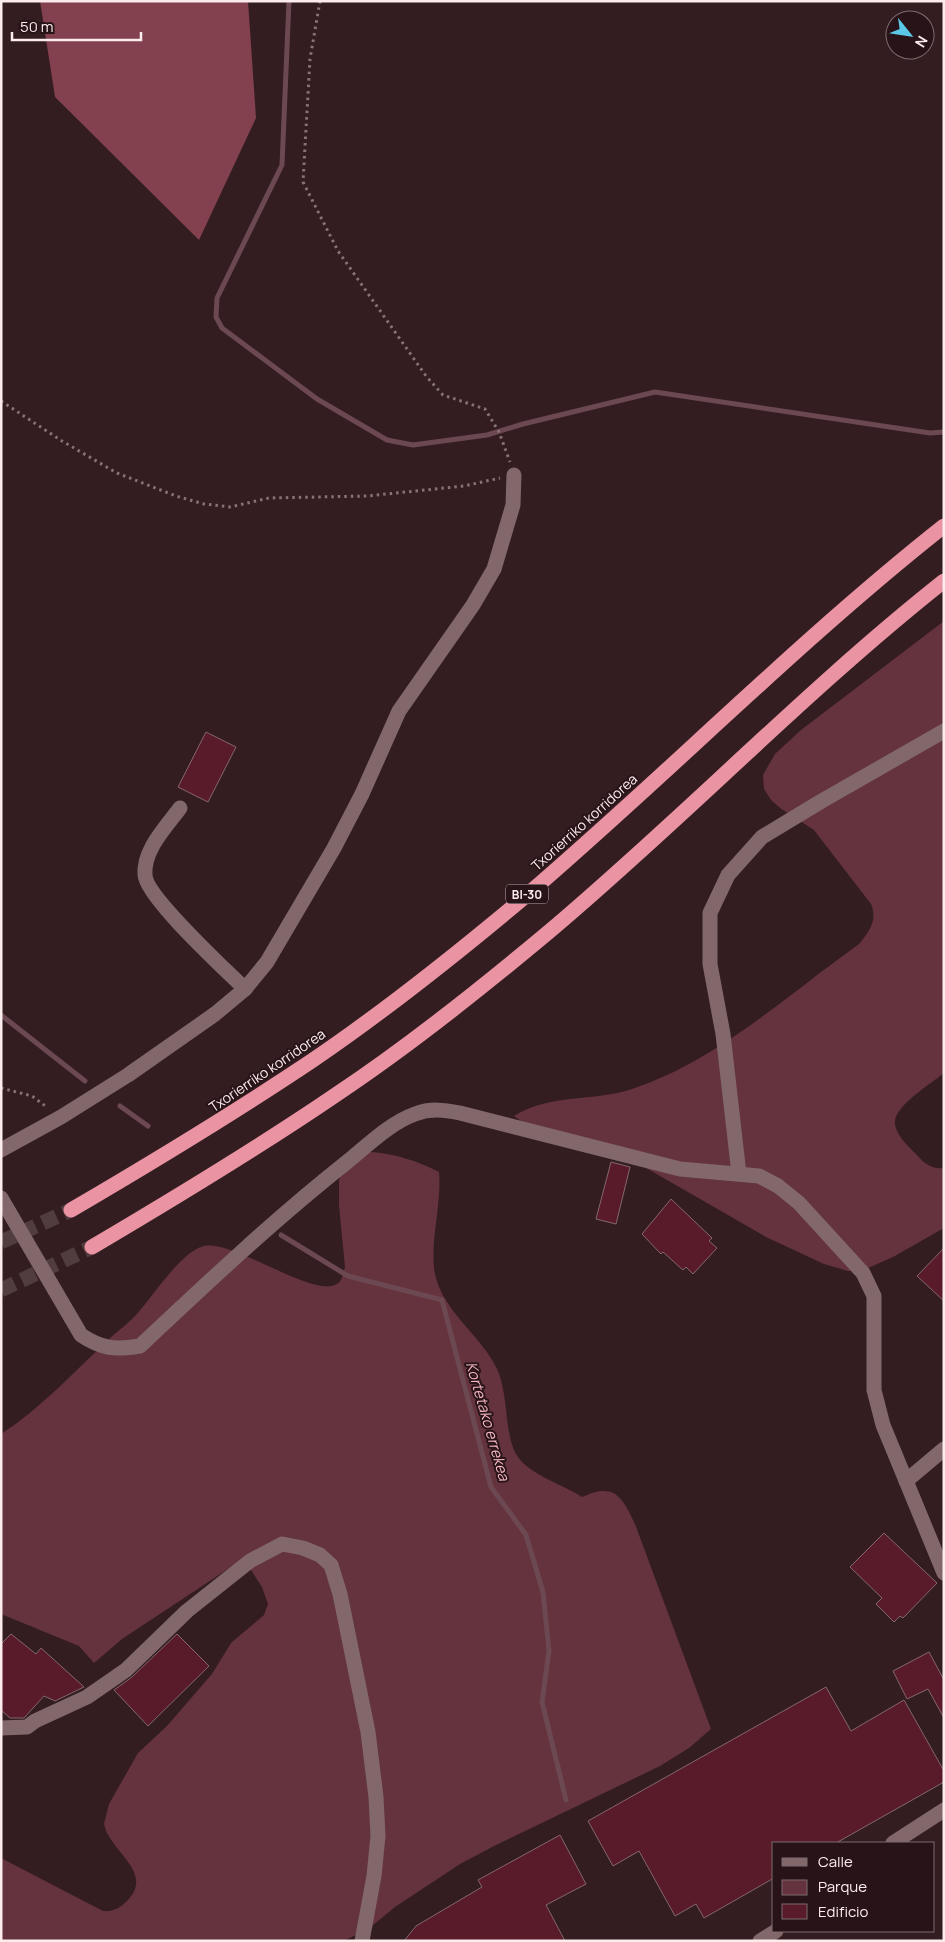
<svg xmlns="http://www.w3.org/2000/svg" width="945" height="1942" font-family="Manrope,sans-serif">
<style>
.green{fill:#65333d}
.forest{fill:#83404e}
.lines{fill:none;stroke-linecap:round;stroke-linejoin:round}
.stream{stroke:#6c4852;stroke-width:5}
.building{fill:#591a2a;stroke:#83686c}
.highway-tunnel{stroke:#513c40;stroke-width:15;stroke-dasharray:15 8;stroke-linecap:butt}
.path{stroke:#877376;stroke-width:3;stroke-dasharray:2.5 4;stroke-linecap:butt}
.minor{stroke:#82686b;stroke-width:15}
.highway{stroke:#ea93a2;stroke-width:15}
.labels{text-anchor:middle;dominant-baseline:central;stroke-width:4;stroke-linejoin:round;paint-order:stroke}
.shield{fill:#281418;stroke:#bcabae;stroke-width:1}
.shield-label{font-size:12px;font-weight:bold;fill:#fcecee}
.street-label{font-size:14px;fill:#fcecee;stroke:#281418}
.water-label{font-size:15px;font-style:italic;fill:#f6b7c1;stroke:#281418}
</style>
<rect width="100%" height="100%" fill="#331d21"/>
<g class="green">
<path d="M944 621V1073C932 1083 896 1105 895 1121 894 1133 907 1145 915 1153 923 1162 931 1170 944 1168V1228L893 1257 868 1268 858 1271H848L824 1264 766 1237 634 1161 524 1123 514 1116C551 1093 593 1102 632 1089 698 1067 753 1024 807 983 824 969 842 957 859 944 869 932 878 920 871 904L814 830 780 808 771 800 764 789 763 775 775 754 801 730Z"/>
<path d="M372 1152C396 1154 417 1161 439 1172 442 1204 429 1245 435 1274 443 1312 481 1335 497 1369 509 1394 504 1439 518 1457 532 1476 562 1484 582 1497 614 1482 622 1496 635 1524L711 1729 689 1748 660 1766 494 1846 460 1864 395 1907 367 1930 343 1941H1V1858L103 1911C113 1912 120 1908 127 1901 153 1875 117 1855 106 1831L104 1824 109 1804 138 1753 167 1726 212 1674 231 1643 264 1615 268 1604 262 1587 249 1567H231L122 1639 94 1663 79 1646 1 1614V1434C41 1408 72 1374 107 1341 115 1333 124 1327 132 1319 150 1302 180 1251 204 1246 235 1240 314 1299 337 1284 343 1280 343 1273 345 1267L339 1205V1181L341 1172 361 1153Z"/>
</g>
<polygon class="forest" points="40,1 248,1 256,118 199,240 55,97"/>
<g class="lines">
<g class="stream">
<polyline points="289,1 282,165 217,298 216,317 222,328 317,399 387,440 413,445 487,435 523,424 655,392 930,433 944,432"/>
<polyline points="1,1015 85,1081"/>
<polyline points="120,1106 148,1126"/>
<polyline points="281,1235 348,1276 442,1300 491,1487 526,1535 543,1592 549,1651 542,1702 566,1800"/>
</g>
</g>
<g class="building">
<polygon points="206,732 236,747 208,802 178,787"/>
<polygon points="611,1162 630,1167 616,1224 596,1219"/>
<polygon points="671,1199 712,1238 709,1241 717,1248 693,1274 686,1267 683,1270 663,1252 661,1254 642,1234"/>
<polygon points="944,1248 944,1301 917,1276"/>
<polygon points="884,1533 937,1583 903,1618 900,1616 894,1622 876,1604 882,1598 850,1567"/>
<polygon points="11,1634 36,1654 41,1648 84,1687 55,1701 44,1696 24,1718 10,1718 1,1710 1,1644"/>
<polygon points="177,1634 209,1666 148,1726 114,1690 132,1677"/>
<polygon points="929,1652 944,1680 944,1718 928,1689 907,1699 893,1671"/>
<polygon points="826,1687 851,1731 904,1700 944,1771 944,1782 836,1843 774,1843 774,1878 704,1918 696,1904 675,1916 639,1851 613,1866 588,1821"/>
<polygon points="560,1835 586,1884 546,1905 565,1941 404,1941 416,1926 482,1887 478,1880"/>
</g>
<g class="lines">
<g class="highway-tunnel">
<polyline points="1,1242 71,1210"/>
<polyline points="1,1290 92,1247"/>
</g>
<g class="path">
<polyline points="320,1 310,59 303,182 338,251 426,376 443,395 485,409 499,432 510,462"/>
<polyline points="1,401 62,441 117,473 176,496 204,504 230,507 269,498 367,496 464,486 500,478"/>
<polyline points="1,1088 32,1096 48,1108"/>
</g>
<g class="minor">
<path d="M180 808C166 827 143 850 145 875 146 897 226 970 245 989"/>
<polyline points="1,1150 61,1117 128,1075 215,1014 245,989 267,962 334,848 362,794 399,711 473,605 494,569 513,505 514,475"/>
<polyline points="739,1174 723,1034 710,964 710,913 728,875 762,837 820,802 944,731"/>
<path d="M1 1198 81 1335C102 1349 115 1350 140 1346 207 1283 275 1219 347 1162 368 1145 390 1123 415 1114 431 1108 444 1110 460 1113L680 1169 759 1176 778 1186 799 1203 863 1273 874 1296V1390L883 1425 944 1573"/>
<polyline points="906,1481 944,1449"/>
<polyline points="1,1728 27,1727 35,1721 87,1697 126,1670 187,1611 250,1561 282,1544 303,1548 320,1555 331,1565 340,1594 368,1732 376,1797 378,1836 374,1876 362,1941"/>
<polyline points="893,1843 944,1810"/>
<polyline points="760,1941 776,1931"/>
</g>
<g class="highway">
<path d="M71 1210C153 1162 234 1113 313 1060 385 1011 454 956 521 900 664 778 796 643 944 526"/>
<path d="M92 1247C175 1198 258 1148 337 1094 409 1046 478 991 545 935 681 821 805 691 944 581"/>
</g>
</g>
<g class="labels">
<rect class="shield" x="506" y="884.5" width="42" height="19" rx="4"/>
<g class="shield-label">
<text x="527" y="894">BI-30</text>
</g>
<g class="street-label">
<text transform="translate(584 822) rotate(-42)">Txorierriko korridorea</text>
<text transform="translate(267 1070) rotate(-34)">Txorierriko korridorea</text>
</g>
<g class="water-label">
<text transform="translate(488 1421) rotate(74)">Kortetako errekea</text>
</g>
</g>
<rect width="945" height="1942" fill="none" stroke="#fcecee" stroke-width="5"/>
<rect x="772" y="1842" width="162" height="90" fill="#281418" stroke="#7d6a6e"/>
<rect x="782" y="1858" width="25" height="8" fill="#82686b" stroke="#7d6a6e"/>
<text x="818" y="1867" font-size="15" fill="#fcecee">Calle</text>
<rect x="782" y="1880" width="25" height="15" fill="#65333d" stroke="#7d6a6e"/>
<text x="818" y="1892" font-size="15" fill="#fcecee">Parque</text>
<rect x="782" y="1904" width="25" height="15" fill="#591a2a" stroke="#7d6a6e"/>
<text x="818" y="1917" font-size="15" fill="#fcecee">Edificio</text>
<g transform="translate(910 35) rotate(120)"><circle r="24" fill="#281418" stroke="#7d6a6e"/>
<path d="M0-4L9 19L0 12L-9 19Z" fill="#5ac8e6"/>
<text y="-8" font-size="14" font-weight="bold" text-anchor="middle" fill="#fcecee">N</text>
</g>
<path d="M12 32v8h129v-8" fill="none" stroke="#fcecee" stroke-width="2.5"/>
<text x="20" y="32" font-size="15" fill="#fcecee" stroke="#281418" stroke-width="4" paint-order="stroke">50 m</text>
</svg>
